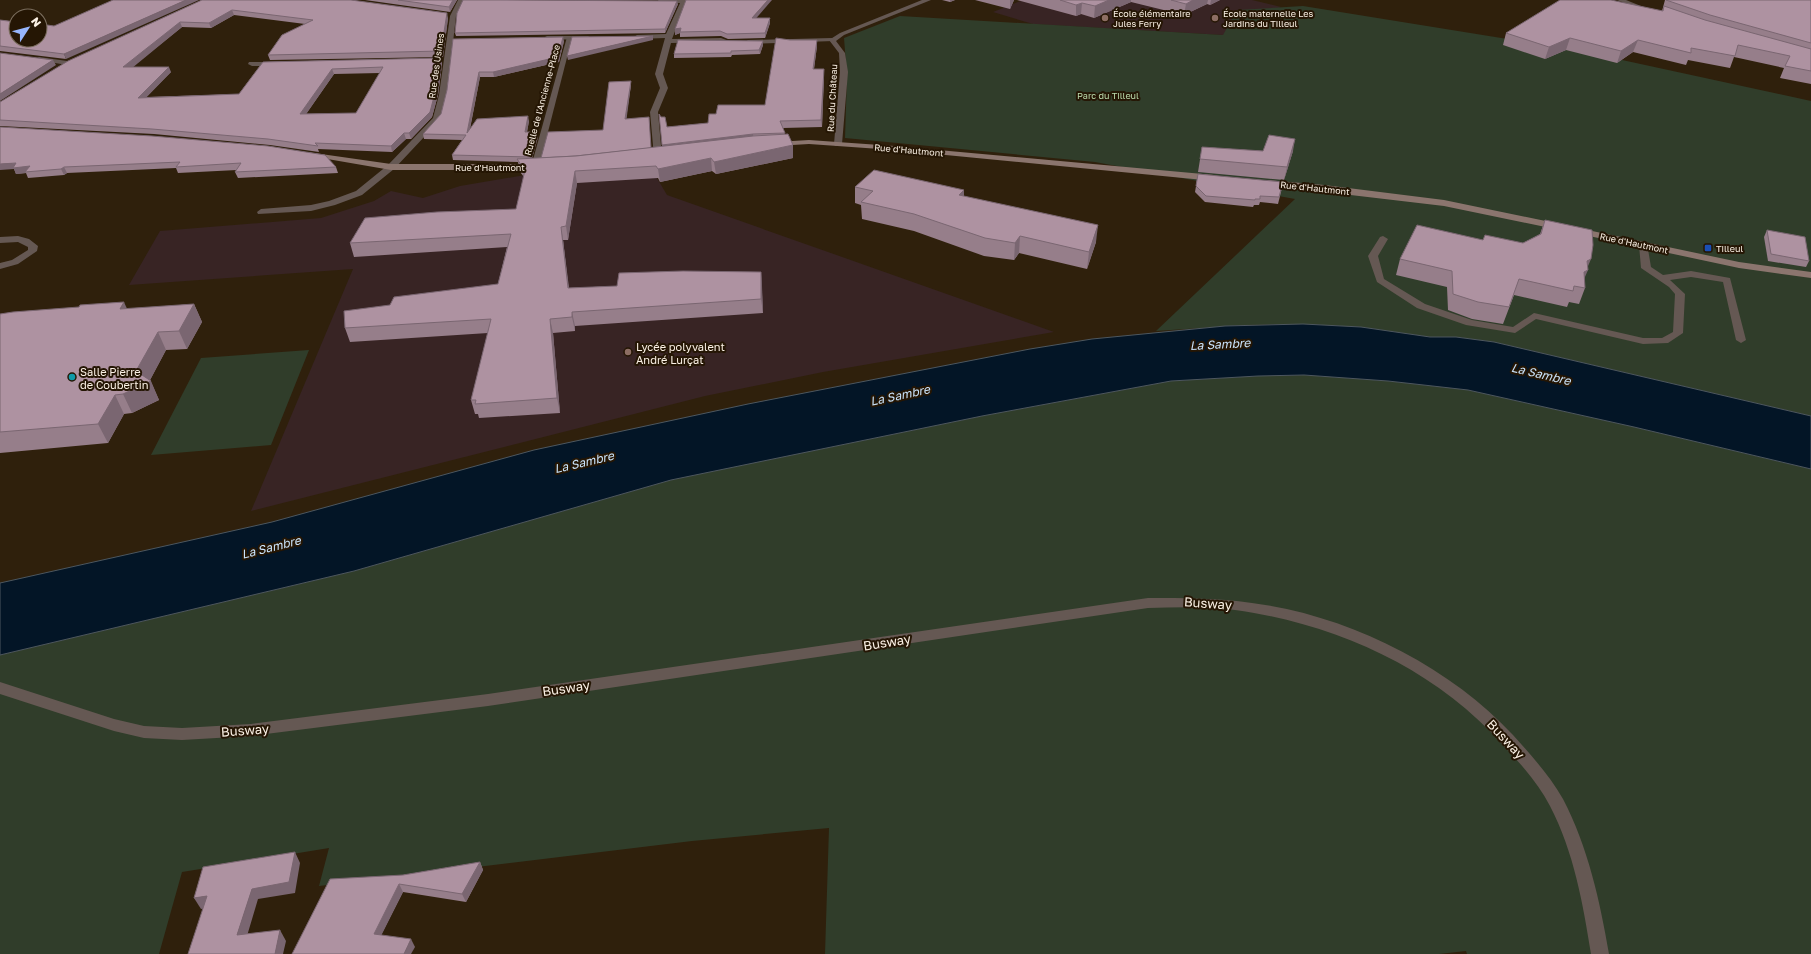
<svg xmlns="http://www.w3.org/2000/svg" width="1811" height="954" font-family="'Golos Text',sans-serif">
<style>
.education{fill:#382424}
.green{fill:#303d2a}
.water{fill:#031526;stroke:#4d575f}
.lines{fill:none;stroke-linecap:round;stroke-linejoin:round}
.lane{fill:#655853;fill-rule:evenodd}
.street{fill:#655853;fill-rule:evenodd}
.secondary{fill:#8b756e;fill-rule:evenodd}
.wall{fill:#967e8a;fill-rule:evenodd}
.shaded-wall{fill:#7a6671}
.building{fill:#ae92a1;stroke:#7a6671;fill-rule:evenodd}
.education-dot{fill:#8d6e63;stroke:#251604;stroke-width:1.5}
.transit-dot{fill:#1a4fb4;stroke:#251604;stroke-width:1.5}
.culture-dot{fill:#0f9aa8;stroke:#251604;stroke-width:1.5}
.labels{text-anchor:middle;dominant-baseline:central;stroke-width:4;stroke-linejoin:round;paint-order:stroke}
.far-poi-label{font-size:9px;fill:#fbf1e5;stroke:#251604;text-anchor:start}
.far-street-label{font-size:9px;fill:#fbf1e5;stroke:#251604}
.far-park-label{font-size:9px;fill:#bbdcad;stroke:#251604}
.poi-label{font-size:11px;fill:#fbf1e5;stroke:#251604;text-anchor:start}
.water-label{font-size:12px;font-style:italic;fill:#cae4fc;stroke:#251604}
.near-street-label{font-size:13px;fill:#fbf1e5;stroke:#251604}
</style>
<rect width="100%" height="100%" fill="#2f200c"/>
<g class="education">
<polygon points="1023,0 1252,0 1281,7 1223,35 1033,24 993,12"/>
<polygon points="654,173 667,195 1054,332 823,372 705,396 251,511 353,269 129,285 160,231 321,218 374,201 391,191 423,198 460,186 525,175"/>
</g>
<g class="green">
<polygon points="1303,6 1576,50 1811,101 1811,416 1494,342 1456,337 1430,337 1361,327 1303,324 1246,325 1156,331 1295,199 1095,162 845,138 847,76 844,38 900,16 1223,35 1237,10"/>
<polygon points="309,350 271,445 151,455 201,358"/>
<polygon points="1304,375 1388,381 1468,390 1634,427 1811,469 1811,954 1467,954 1466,951 1439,954 825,954 829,828 692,841 319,886 329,848 182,872 159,954 0,954 0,655 354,571 671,480 982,416 1171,381 1258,376"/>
</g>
<polygon class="water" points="1303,324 1361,327 1430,337 1456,337 1494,342 1811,416 1811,469 1634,427 1468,390 1388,381 1304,375 1258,376 1171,381 982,416 671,480 354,571 0,655 0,583 272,522 534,450 748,404 1030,349 1092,339 1225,326"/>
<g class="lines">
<g class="lane">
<polygon points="567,37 572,38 539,167 535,170 532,169 531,167"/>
<polygon points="832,38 834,39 834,41 748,44 745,42 748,40"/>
<polygon points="18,236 29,239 38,246 37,251 18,264 0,269 0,263 12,260 28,250 28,247 18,242 0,243 0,237"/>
<polygon points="1383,236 1388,239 1378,256 1384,279 1425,304 1472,320 1513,327 1534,313 1643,338 1662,338 1673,332 1675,294 1669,287 1641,268 1639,245 1644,242 1647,243 1651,267 1663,275 1691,271 1730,278 1746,340 1741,343 1736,340 1723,282 1691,277 1670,280 1685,294 1683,333 1668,343 1643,344 1536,319 1515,333 1466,325 1417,308 1377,282 1368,256 1380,237"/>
<path d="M1148 598C1183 598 1217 598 1252 603 1347 615 1448 665 1513 735 1531 755 1550 776 1563 799 1588 847 1600 901 1609 954H1591C1583 904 1574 852 1550 806 1538 783 1520 763 1502 744 1438 673 1349 630 1254 613 1219 606 1183 607 1148 608L488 706 251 736 182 740 144 738 114 731 0 694V682L114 719 144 726 182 728 251 724 488 694Z"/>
</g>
<g class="street">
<polygon points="458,0 464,0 456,16 447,95 441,119 394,169 362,195 335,205 311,211 258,214 257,212 261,209 311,205 329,201 356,191 388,165 433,118 439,95 450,16"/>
<polygon points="658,0 687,0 672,39 721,38 732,42 729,44 721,42 671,43 663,74 668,88 658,112 662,157 658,159 654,157 650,112 660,88 655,74 665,38 637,39 634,37 637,35 666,34 680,3 661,3 659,2"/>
<polygon points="922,0 931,0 844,35 836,41 845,53 848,72 842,144 841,146 835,146 834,144 840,72 839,53 829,40 840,33"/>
<polygon points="1617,0 1626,0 1651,10 1646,11"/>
<polygon points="547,36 588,36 591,38 588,40 545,39 545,37"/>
<polygon points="39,57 67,61 71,63 67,65 37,60 37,58"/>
<polygon points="249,62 277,62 281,64 277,66 252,66 248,64"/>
</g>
<g class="secondary">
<polygon points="809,140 894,146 1214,175 1218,178 1214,181 894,150 809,144 776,146 772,144 776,142"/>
<polygon points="307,152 391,164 535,164 539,167 535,170 391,170 310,156 307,156"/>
<polygon points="1268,180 1324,185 1444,200 1560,224 1565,227 1560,230 1444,206 1265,185 1264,183"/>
<polygon points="1578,228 1739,262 1811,272 1811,278 1739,268 1575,233 1573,231"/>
</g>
</g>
<g class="wall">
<path d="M202 0 448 18 443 57 270 60 268 55 305 24 234 15 211 28 182 27 132 67 171 72 146 97 239 94 263 62 441 58 442 64 438 95 432 117 411 139H406L392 152 318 149 319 152 270 145 154 134 0 126V102ZM380 73 356 113 306 114 334 74Z"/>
<polygon points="365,0 457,0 450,12"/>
<polygon points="942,0 955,0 950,2"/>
<polygon points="975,0 1014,0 1010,9"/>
<polygon points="1017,0 1220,0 1210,5 1207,4 1184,15 1131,2 1094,18 1081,14 1076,16"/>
<polygon points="1665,0 1811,0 1811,84 1780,78 1784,68 1734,57 1730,68 1688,60 1686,65 1633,52 1617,63 1566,50 1545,59 1503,45 1506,33 1662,11"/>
<polygon points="678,4 665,33 456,36 455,33"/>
<polygon points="757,18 770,18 770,23 765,38 728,39 721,36 680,37 680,33 675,35 675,29"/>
<polygon points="0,20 54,26 66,59 0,51"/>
<polygon points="453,39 564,41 559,62 494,77 480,77 470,129 529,121 527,132 537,132 538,137 532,158 541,158 603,130 631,81 631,85 626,119 652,148 662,146 667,127 708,123 716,114 765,105 817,46 814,69 824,75 822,127 783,128 785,135 793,145 793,158 716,174 712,171 660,182 658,178 577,183 568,240 563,240 569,288 617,286 761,272 763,313 575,326 575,331 553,333 560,413 479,418 478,414 475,414 471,400 488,333 350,342 345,328 390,305 498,284 507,247 354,257 350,243 516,209 524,177 520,172 518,162 453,160 452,155 462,140 424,139 423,134 441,114 447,90"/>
<polygon points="763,41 763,45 760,54 732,55 731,57 674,58 674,54"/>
<polygon points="0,127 336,167 338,173 238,178 235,172 237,170 178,173 176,168 67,173 64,175 28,178 26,173 16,174 14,169"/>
<polygon points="1202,147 1263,151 1293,151 1284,180 1198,172"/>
<polygon points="1198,174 1282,188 1278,204 1260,202 1259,205 1254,205 1253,207 1205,202 1195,192"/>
<polygon points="855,187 964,196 1096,242 1087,269 1019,253 1014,260 984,256 914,231 862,219 861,205 855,203"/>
<polygon points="1545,220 1587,267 1584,279 1585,288 1579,304 1569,302 1567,307 1514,295 1503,324 1472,319 1448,310 1447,287 1396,275 1400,259 1483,240 1523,243 1540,234"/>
<polygon points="1767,230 1809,261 1806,267 1768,261 1764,237"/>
<polygon points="194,304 202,322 187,349 166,350 150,380 159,400 132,413 124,414 108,443 0,453 0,314 127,309"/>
<polygon points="480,862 483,870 466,902 403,892 381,935 415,947 292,954 403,875"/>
</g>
<g class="shaded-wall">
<polygon points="186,0 199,0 66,59 64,54"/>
<polygon points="453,0 457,0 450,12 449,7"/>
<polygon points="768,0 772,0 752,23 752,18"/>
<polygon points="950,0 955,0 950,2"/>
<polygon points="1010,0 1014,0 1010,9"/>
<polygon points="1109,0 1131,0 1131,2 1094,18 1095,6"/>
<polygon points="1193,0 1208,0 1207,4 1184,15 1186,4"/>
<polygon points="1211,0 1220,0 1210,5"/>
<polygon points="677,1 678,4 665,33 665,29"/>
<polygon points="1082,3 1081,14 1076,16 1076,5"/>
<polygon points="232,10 234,15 211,28 209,23"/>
<polygon points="447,13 448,18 443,57 441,51"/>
<polygon points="770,18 770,23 765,38 765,33"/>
<polygon points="180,22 182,27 126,73 123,67"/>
<polygon points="681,28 680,33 675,35 675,29"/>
<polygon points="653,36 653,40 568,60 567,56"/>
<polygon points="563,37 564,41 559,62 494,77 493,72"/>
<polygon points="1570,38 1566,50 1545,59 1549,47"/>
<polygon points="817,40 817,46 813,76 813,69"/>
<polygon points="1638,40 1633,52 1617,63 1621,51"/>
<polygon points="763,41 763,45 760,54 759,50"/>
<polygon points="441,58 442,64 438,95 432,117 411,139 409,133"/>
<polygon points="53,60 56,65 0,101 0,94"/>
<polygon points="169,67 171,72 141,103 138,98"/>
<polygon points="332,69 334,74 302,120 300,114"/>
<polygon points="824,69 824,75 822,127 821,120"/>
<polygon points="479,72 480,77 468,138 467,133"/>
<polygon points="631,81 631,85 626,123 625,119"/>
<polygon points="528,116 529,121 526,137 525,132"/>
<polygon points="537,132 538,137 531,162 530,157"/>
<polygon points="404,133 406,139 392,152 391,146"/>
<polygon points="753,134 754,142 663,152 662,145"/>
<polygon points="1295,139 1293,151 1284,180 1287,167"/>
<polygon points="793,145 793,158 716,174 714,162"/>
<polygon points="711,158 712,171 660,182 658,169"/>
<polygon points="16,163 30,166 25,172 26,173 16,174 14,169 0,170 0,164"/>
<polygon points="64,167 67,173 64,175 61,169"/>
<polygon points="575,171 577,183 568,240 566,226"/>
<polygon points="964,190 964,206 959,195"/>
<polygon points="1098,225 1096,242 1087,269 1089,252"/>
<polygon points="561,227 563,240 570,301 568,288"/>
<polygon points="1020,236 1019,253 1014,260 1015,243"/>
<polygon points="1591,259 1586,271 1588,270 1581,286 1580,287 1587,261"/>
<polygon points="761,272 762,286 763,313 761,299"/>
<polygon points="124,302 132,320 120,309"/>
<polygon points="194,304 202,322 187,349 179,331"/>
<polygon points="572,312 575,326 575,331 572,317"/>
<polygon points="550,319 553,333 560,413 557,398"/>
<polygon points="158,332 166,350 149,382 151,381 159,400 132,413 123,394"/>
<polygon points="115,395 124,414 108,443 98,424"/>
<polygon points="295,852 300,863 295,893 258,899 244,946 237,935 252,889"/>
<polygon points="480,862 483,870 466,902 462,894"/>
<polygon points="399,884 403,892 378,942 374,934"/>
<polygon points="207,896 213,907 201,909 194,898"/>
<polygon points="280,930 286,941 283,954 275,954"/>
<polygon points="411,939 415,947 411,954 404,954"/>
</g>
<g class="building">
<polygon points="113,0 186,0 64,54 0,46 0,20 16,22 16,40 40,40 40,24 54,26"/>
<path d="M202 0H351L447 13 441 51 268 55 282 35 313 20 232 10 209 23 180 22 123 67H169L138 98 239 94 263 62 441 58 436 89 430 112 409 133H404L391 146 315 143 318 146 268 139 152 129 0 120V102L68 61ZM383 67 356 113 300 114 332 69Z"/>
<polygon points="398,0 453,0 449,7"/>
<polygon points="463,0 500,0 677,1 665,29 455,33 457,13"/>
<polygon points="686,0 768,0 752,18 770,18 765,33 727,34 720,31 680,32 681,28 675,29"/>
<polygon points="1060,0 1109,0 1095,6 1082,3 1076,5"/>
<polygon points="1171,0 1193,0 1186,4"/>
<polygon points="1560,0 1611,0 1663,11 1664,6 1705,20 1811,49 1811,71 1785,66 1790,56 1738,45 1735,56 1691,48 1691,53 1638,40 1621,51 1570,38 1549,47 1506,33"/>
<polygon points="1666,0 1811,0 1811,43 1710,15"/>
<polygon points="653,36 567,56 572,37"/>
<polygon points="563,37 558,57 493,72 479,72 467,133 477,119 528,116 525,132 537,132 530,157 452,155 466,135 423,134 441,114 447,90 453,39"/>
<polygon points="776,38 790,40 817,40 813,69 824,69 821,120 780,121 785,133 753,134 662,145 659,114 661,117 665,117 667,127 708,123 709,114 716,114 718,105 765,105"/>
<polygon points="678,40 763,41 759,50 731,51 731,53 674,54"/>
<polygon points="0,53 53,60 0,94"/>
<polygon points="631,81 625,119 649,117 651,148 576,156 541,158 548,132 603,130 609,82"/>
<polygon points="0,127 152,136 268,146 325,155 336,167 235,172 241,163 176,167 180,162 64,167 61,169 25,172 30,166 13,168 16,163 0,164"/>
<polygon points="788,134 793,145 714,162 711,158 658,169 656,166 575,171 566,226 561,227 568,288 617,286 619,273 683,271 761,272 761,299 572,312 572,317 550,319 557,398 475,404 476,400 471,400 491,319 345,328 344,311 390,305 394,297 498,284 511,234 350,243 365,218 437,212 516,209 525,170 517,159 576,156 753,136"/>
<polygon points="1269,135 1295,139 1287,167 1200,159 1202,147 1263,151"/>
<polygon points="874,170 964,190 959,195 1098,225 1089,252 1020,236 1015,243 985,238 914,214 861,202 873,191 855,187"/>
<polygon points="1198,174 1283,182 1279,197 1260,196 1260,199 1255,199 1255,200 1206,196 1196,186"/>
<polygon points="1545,220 1592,230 1593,245 1591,259 1587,261 1588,270 1584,272 1585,288 1574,286 1573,291 1519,279 1509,307 1478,302 1453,294 1452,271 1400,259 1417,225 1483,240 1485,235 1523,243 1541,234"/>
<polygon points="1767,230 1805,237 1809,261 1771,254"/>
<polygon points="124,302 120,309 194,304 179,331 158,332 136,371 151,381 123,394 115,395 98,424 0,432 0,314 13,312 79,307 80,305"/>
<polygon points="295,852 289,882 252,889 237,935 280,930 275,954 188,954 207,896 194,898 203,867"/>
<polygon points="480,862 462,894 399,884 374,934 411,939 404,954 292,954 330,879 403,875"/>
</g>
<g class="education-dot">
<circle cx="1105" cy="18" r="4"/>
<circle cx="1215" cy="18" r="4"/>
<circle cx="628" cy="352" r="4"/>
</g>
<rect class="transit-dot" x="1704" y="244" width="8" height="8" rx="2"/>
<circle class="culture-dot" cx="72" cy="377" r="4"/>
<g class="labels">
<g class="far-poi-label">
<text x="1113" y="13">École élémentaire<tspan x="1113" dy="10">Jules Ferry</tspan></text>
<text x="1223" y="13">École maternelle Les<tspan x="1223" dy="10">Jardins du Tilleul</tspan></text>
<text x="1716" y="248">Tilleul</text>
</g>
<g class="far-street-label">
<text transform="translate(436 66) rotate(-82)">Rue des Usines</text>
<text transform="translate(832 98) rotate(-87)">Rue du Château</text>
<text transform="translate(542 100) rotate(-75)">Ruelle de l'Ancienne-Place</text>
<text transform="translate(909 150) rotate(5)">Rue d'Hautmont</text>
<text x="490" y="167">Rue d'Hautmont</text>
<text transform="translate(1315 188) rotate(6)">Rue d'Hautmont</text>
<text transform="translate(1634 243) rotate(12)">Rue d'Hautmont</text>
</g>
<g class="far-park-label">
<text x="1108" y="95">Parc du Tilleul</text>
</g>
<g class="poi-label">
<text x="636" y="346">Lycée polyvalent<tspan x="636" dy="13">André Lurçat</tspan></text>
<text x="80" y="371">Salle Pierre<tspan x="80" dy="13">de Coubertin</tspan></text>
</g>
<g class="water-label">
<text transform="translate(1220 344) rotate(-3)">La Sambre</text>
<text transform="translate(1541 374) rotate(13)">La Sambre</text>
<text transform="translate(900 395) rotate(-12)">La Sambre</text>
<text transform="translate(584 462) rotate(-13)">La Sambre</text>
<text transform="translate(271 547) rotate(-14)">La Sambre</text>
</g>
<g class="near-street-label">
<text transform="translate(1208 603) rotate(4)">Busway</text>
<text transform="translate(887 642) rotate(-9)">Busway</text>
<text transform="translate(566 688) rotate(-8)">Busway</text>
<text transform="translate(245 730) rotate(-4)">Busway</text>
<text transform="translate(1506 739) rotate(47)">Busway</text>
</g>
</g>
<g transform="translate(28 28) rotate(54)"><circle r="19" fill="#251604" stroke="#7b6e5e"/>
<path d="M0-3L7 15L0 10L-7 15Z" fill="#97b6fd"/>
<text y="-6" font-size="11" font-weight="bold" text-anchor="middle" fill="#fbf1e5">N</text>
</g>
</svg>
